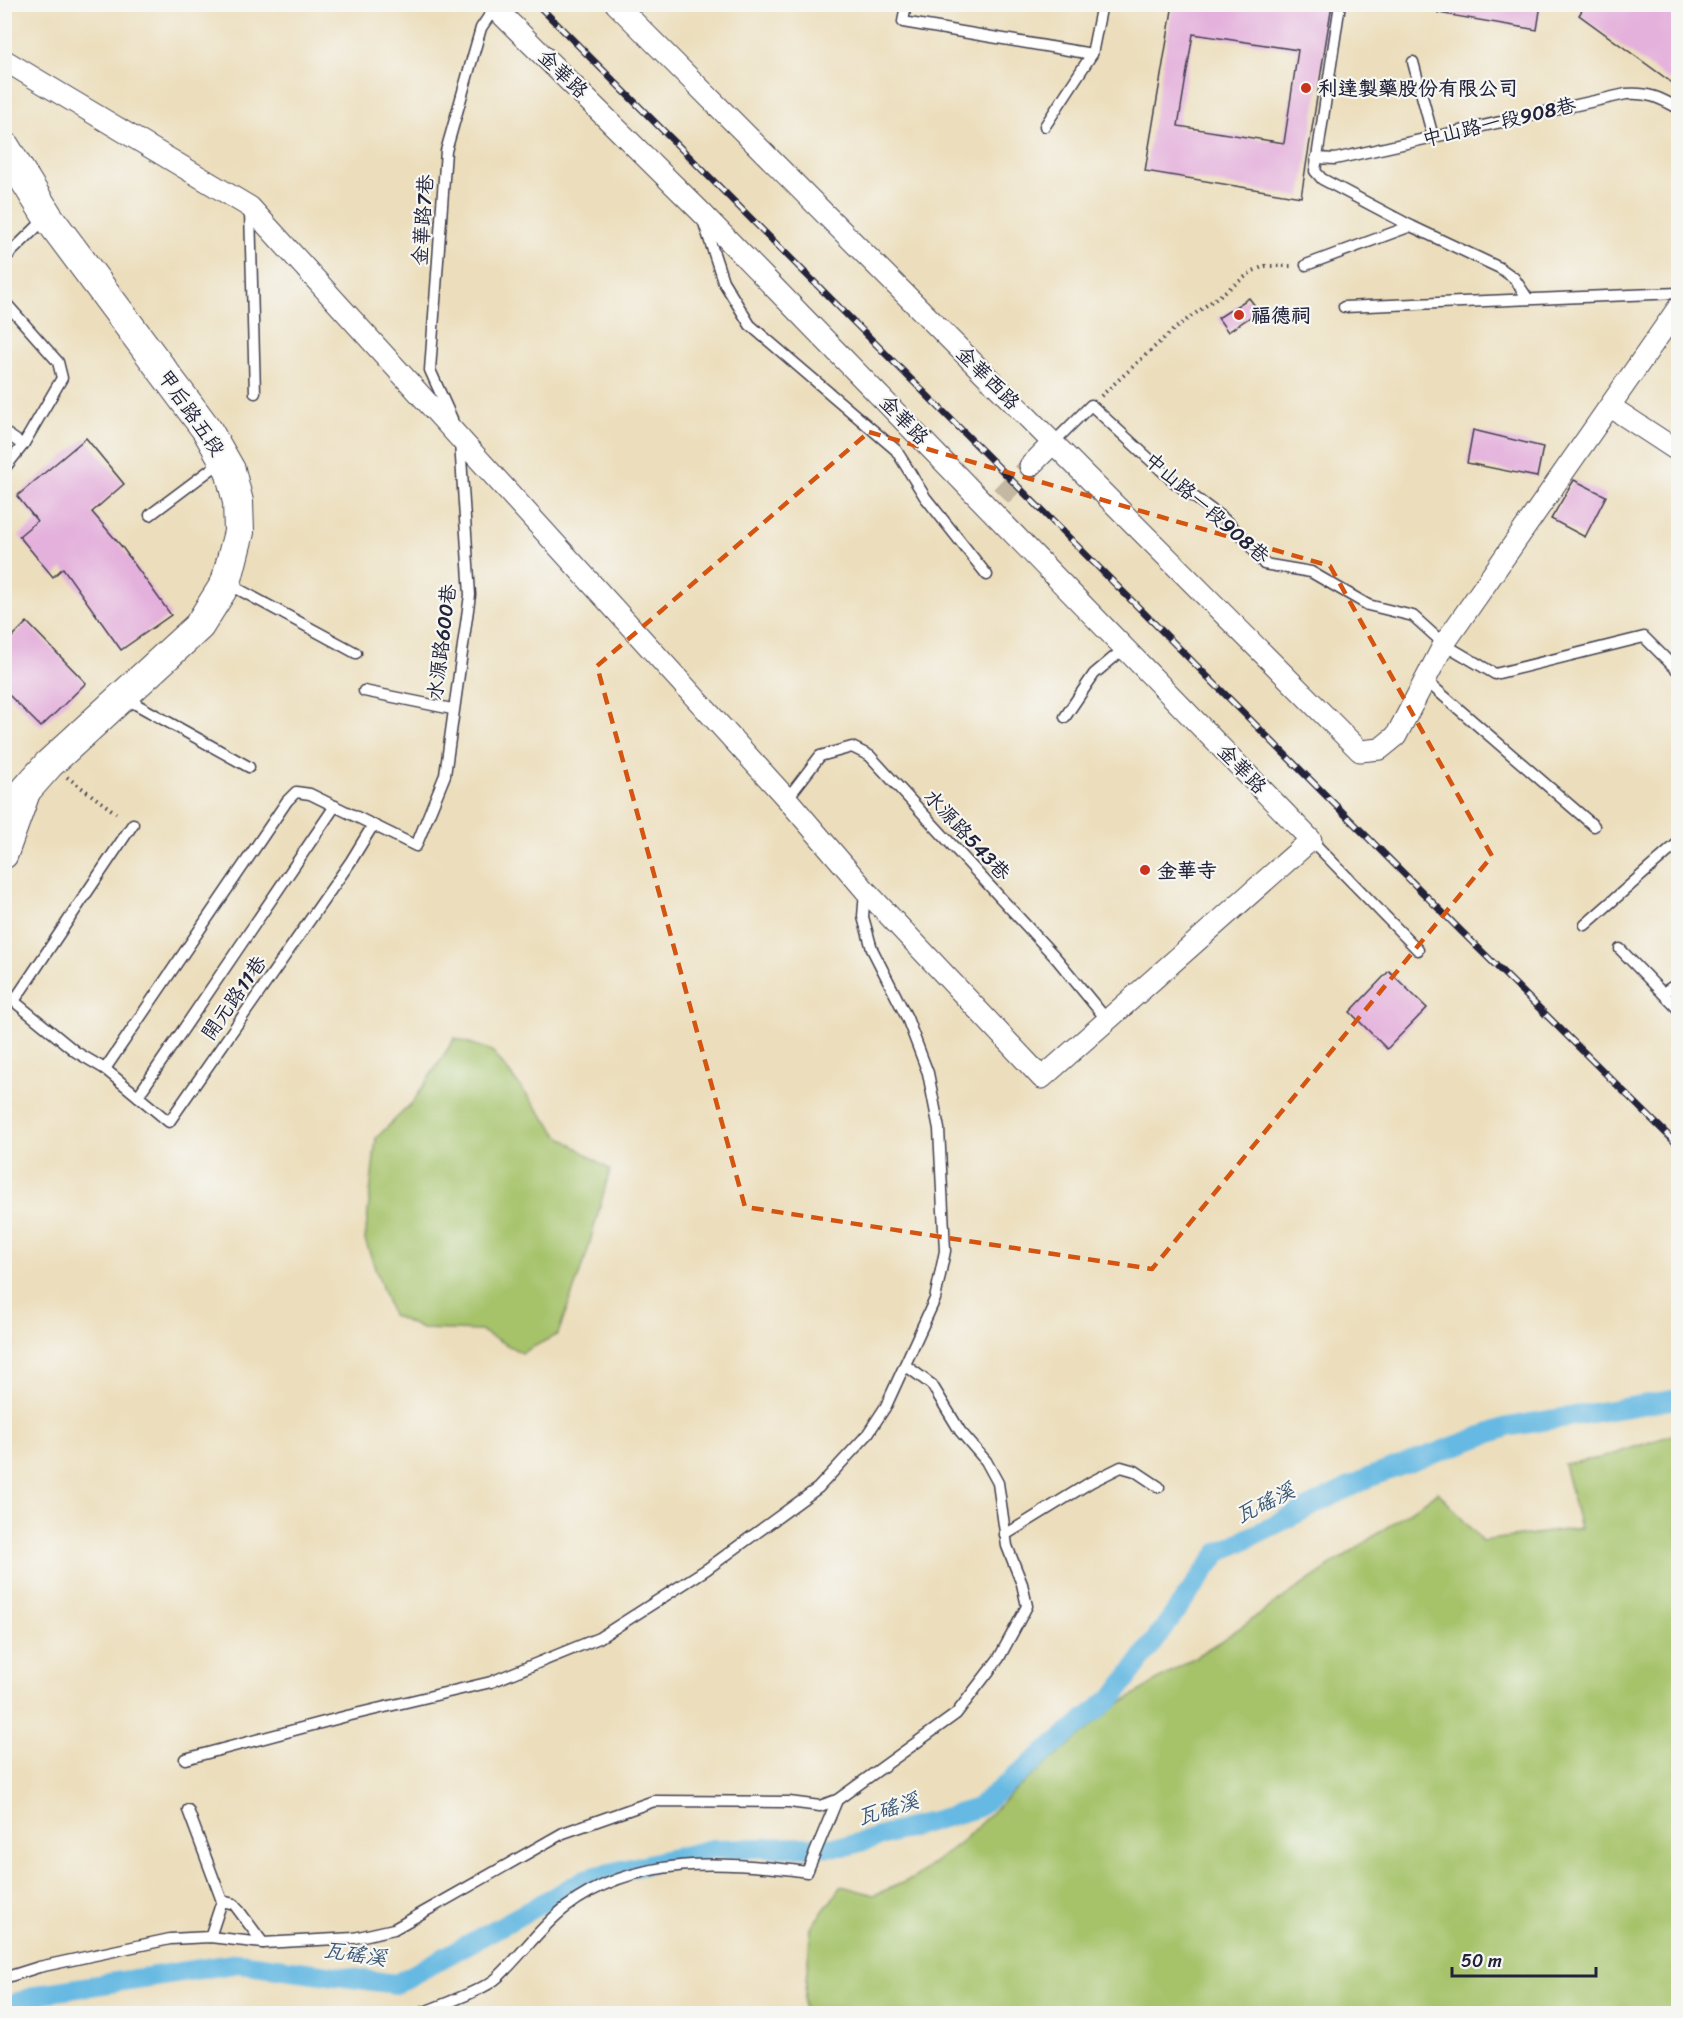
<svg xmlns="http://www.w3.org/2000/svg" width="1683" height="2018" font-family="Sriracha,'LXGW WenKai TC',sans-serif">
<style>
.green{fill:#a6c36a;stroke:#647252;stroke-width:1.5}
.lines{fill:none;stroke-linecap:round;stroke-linejoin:round}
.canal{stroke:#66b9e2;stroke-width:20}
.building{fill:#e4b0dc;fill-rule:evenodd}
.minor-tunnel{stroke:#c4b8a2;stroke-width:21;stroke-dasharray:21 10;stroke-linecap:butt}
.service-casing{stroke:#403e4e;stroke-width:13}
.minor-casing{stroke:#403e4e;stroke-width:23}
.tertiary-casing{stroke:#403e4e;stroke-width:29}
.secondary-casing{stroke:#403e4e;stroke-width:32}
.path{stroke:#403e4e;stroke-width:4;stroke-dasharray:1.5 4.5;stroke-linecap:butt}
.service{stroke:#fff;stroke-width:10}
.minor{stroke:#fff;stroke-width:21}
.tertiary{stroke:#fff;stroke-width:27}
.secondary{stroke:#fff;stroke-width:30}
.rail-casing{stroke:#22223b;stroke-width:7}
.rail{stroke:#f6f6f2;stroke-width:4.5;stroke-dasharray:14;stroke-linecap:butt}
.marked{fill:none;stroke:#d45411;stroke-width:4.5;stroke-dasharray:12 8;stroke-linejoin:round}
.poi-dot{fill:#c8321e;stroke:#f6f6f2;stroke-width:2}
.labels{text-anchor:middle;dominant-baseline:central;stroke-width:4.5;stroke-linejoin:round;paint-order:stroke}
.street-label{font-size:20px;fill:#22223b;stroke:#f6f6f2}
.poi-label{font-size:20px;font-weight:bold;fill:#22223b;stroke:#f6f6f2;text-anchor:start}
.water-label{font-size:21px;font-style:italic;fill:#3a5775;stroke:#f6f6f2}
</style>
<rect width="100%" height="100%" fill="#f6f6f2"/>
<filter id="ink" filterUnits="userSpaceOnUse"><feTurbulence type="fractalNoise" baseFrequency=".0167" numOctaves="2"/><feDisplacementMap in="SourceGraphic" scale="12" xChannelSelector="R" yChannelSelector="G"/><feConvolveMatrix kernelMatrix="1 2 1 2 8 2 1 2 1" color-interpolation-filters="sRGB"/></filter>
<filter id="wash" filterUnits="userSpaceOnUse"><feTurbulence type="fractalNoise" baseFrequency=".008" numOctaves="4" result="noise"/><feDisplacementMap in="SourceGraphic" scale="24" xChannelSelector="R" yChannelSelector="G"/><feGaussianBlur stdDeviation="1.35" result="paint"/><feColorMatrix in="noise" values="0 0 0 0 0 0 0 0 0 0 0 0 0 0 0 0 0 1.4 0 .05"/><feComposite in="paint" operator="in"/></filter>
<g filter="url(#wash)">
<rect width="100%" height="100%" fill="#ecdebc"/>
<g class="green">
<polygon points="455,1038 492,1051 558,1135 610,1170 587,1253 558,1334 522,1353 481,1331 422,1329 392,1315 365,1240 376,1138 413,1102"/>
<polygon points="1678,1433 1678,2013 803,2013 811,1927 842,1886 874,1895 914,1878 962,1841 1013,1792 1116,1706 1219,1642 1438,1492 1482,1541 1580,1528 1564,1464 1601,1458"/>
</g>
<g class="lines">
<polyline class="canal" points="4,2007 45,1993 239,1963 396,1984 588,1878 712,1849 847,1846 977,1808 1116,1694 1218,1553 1370,1477 1507,1427 1678,1399"/>
</g>
<g id="blocks">
<g class="building">
<path d="M1173 4H1332L1301 197 1145 171ZM1193 34 1298 50 1284 143 1178 126Z"/>
<polygon points="1439,4 1541,4 1537,30 1438,13"/>
<polygon points="1586,4 1678,4 1678,87 1579,15"/>
<polygon points="1249,298 1259,311 1228,332 1218,318"/>
<polygon points="1473,430 1543,447 1537,477 1467,463"/>
<polygon points="86,438 124,484 92,512 122,547 171,615 121,650 63,568 53,577 19,536 37,521 17,496"/>
<polygon points="1574,480 1606,496 1585,537 1551,519"/>
<polygon points="27,622 86,683 41,727 4,690 4,645"/>
<polygon points="1389,971 1427,1008 1387,1049 1350,1012"/>
</g>
</g>
</g>
<g filter="url(#ink)">
<use href="#blocks" fill-opacity="0" stroke="#403e4e" stroke-width="1.5"/>
<g class="lines">
<polyline class="minor-tunnel" points="1001,496 1030,466"/>
<g class="service-casing">
<g id="service">
<polyline points="906,4 903,22 1092,54"/>
<polyline points="1340,4 1315,171 1322,179 1411,226"/>
<polyline points="1413,62 1433,137"/>
<polyline points="1045,126 1092,54 1102,4"/>
<path d="M1316 158 1335 159 1626 94C1648 92 1660 98 1678 108"/>
<polyline points="250,211 255,393"/>
<polyline points="703,220 723,281 750,325 896,450 925,497 987,575"/>
<polyline points="4,259 45,219"/>
<polyline points="1306,265 1411,226 1500,268 1514,278 1528,299"/>
<polyline points="4,301 58,362 62,378 23,445 4,432"/>
<polyline points="1344,307 1678,293"/>
<polyline points="452,419 430,370 446,151 481,28 495,7"/>
<polyline points="1053,443 1091,405 1174,482 1224,519 1246,540 1264,564 1311,572 1368,605 1413,616 1444,644 1495,674 1644,637 1678,671"/>
<polyline points="4,469 23,445"/>
<polyline points="150,515 222,461"/>
<polyline points="227,583 356,653"/>
<polyline points="1424,679 1594,826"/>
<polyline points="364,691 452,709"/>
<polyline points="123,697 249,767"/>
<polyline points="1065,717 1094,674 1125,648"/>
<polyline points="787,799 820,756 852,747 870,756 1056,958 1107,1020"/>
<polyline points="1311,840 1418,950"/>
<polyline points="1585,925 1678,843"/>
<polyline points="1620,949 1678,1009"/>
<polyline points="4,993 76,1052 105,1069 287,801 296,792 310,794 416,846 445,775 470,595 460,442"/>
<polyline points="1663,993 1678,983"/>
<polyline points="14,1001 133,824"/>
<polyline points="105,1069 169,1122 351,861 373,825"/>
<polyline points="138,1096 335,806"/>
<polyline points="1005,1535 1091,1482 1121,1467 1135,1471 1159,1487"/>
<polyline points="185,1759 347,1716 491,1682 599,1638 707,1569 818,1488 867,1435 886,1406 935,1299 945,1251 939,1129 928,1073 907,1018 872,949 863,917 865,891"/>
<polyline points="188,1810 222,1901"/>
<polyline points="210,1937 222,1901 234,1904 263,1943"/>
<polyline points="4,1978 39,1967 170,1939 210,1937 263,1943 354,1938 394,1929 563,1833 654,1801 789,1802 820,1806 837,1800 956,1714 999,1658 1027,1606 1022,1584 1007,1546 998,1483 986,1461 960,1431 932,1385 905,1365"/>
<path d="M419 2014C438 2006 485 1990 498 1977 522 1955 539 1928 565 1908 635 1854 726 1861 807 1872L837 1800"/>
</g>
</g>
<g class="minor-casing">
<g id="minor">
<polyline points="616,4 1360,751 1380,749 1396,736 1444,644 1678,308"/>
<polyline points="4,60 250,207 787,799 865,890 1042,1078 1311,840 700,211 496,9"/>
<polyline points="1611,407 1678,451"/>
<polyline points="1030,466 1053,443"/>
</g>
</g>
<g class="tertiary-casing">
<polyline id="tertiary" points="4,855 27,791"/>
</g>
<g class="secondary-casing">
<polyline id="secondary" points="4,146 48,217 207,430 230,470 238,502 239,532 226,583 199,626 49,764 4,815"/>
</g>
<g class="path">
<polyline points="1101,396 1173,330 1253,271 1265,266 1293,266"/>
<polyline points="67,777 116,813"/>
</g>
<use href="#service" class="service"/>
<use href="#minor" class="minor"/>
<use href="#tertiary" class="tertiary"/>
<use href="#secondary" class="secondary"/>
<g class="rail-casing">
<polyline id="rail" points="537,4 1461,931 1678,1145"/>
</g>
<use href="#rail" class="rail"/>
</g>
</g>
<path class="marked" d="M869 432 1330 566 1492 856 1152 1269 745 1207 597 666Z"/>
<g class="poi-dot">
<circle cx="1306" cy="88" r="6"/>
<circle cx="1239" cy="315" r="6"/>
<circle cx="1145" cy="870" r="6"/>
</g>
<g class="labels">
<g class="street-label">
<text transform="translate(563 74) rotate(44)">金華路</text>
<text transform="translate(1499 122) rotate(-13)">中山路一段908巷</text>
<text transform="translate(423 220) rotate(-86)">金華路7巷</text>
<text transform="translate(988 378) rotate(45)">金華西路</text>
<text transform="translate(191 413) rotate(55)">甲后路五段</text>
<text transform="translate(904 420) rotate(46)">金華路</text>
<text transform="translate(1207 508) rotate(41)">中山路一段908巷</text>
<text transform="translate(442 642) rotate(-83)">水源路600巷</text>
<text transform="translate(1242 769) rotate(46)">金華路</text>
<text transform="translate(967 835) rotate(47)">水源路543巷</text>
<text transform="translate(234 998) rotate(-55)">開元路11巷</text>
</g>
<g class="poi-label">
<text x="1318" y="88">利達製藥股份有限公司</text>
<text x="1251" y="315">福德祠</text>
<text x="1157" y="870">金華寺</text>
</g>
<g class="water-label">
<text transform="translate(1265 1503) rotate(-27)">瓦磘溪</text>
<text transform="translate(888 1809) rotate(-17)">瓦磘溪</text>
<text transform="translate(355 1954) rotate(8)">瓦磘溪</text>
</g>
</g>
<rect width="1683" height="2018" fill="none" stroke="#f6f6f2" stroke-width="24"/>
<path d="M1452 1967v9h144v-9" fill="none" stroke="#22223b" stroke-width="3"/>
<text x="1461" y="1967" font-size="18" fill="#22223b" stroke="#f6f6f2" stroke-width="4.5" paint-order="stroke">50 m</text>
</svg>
